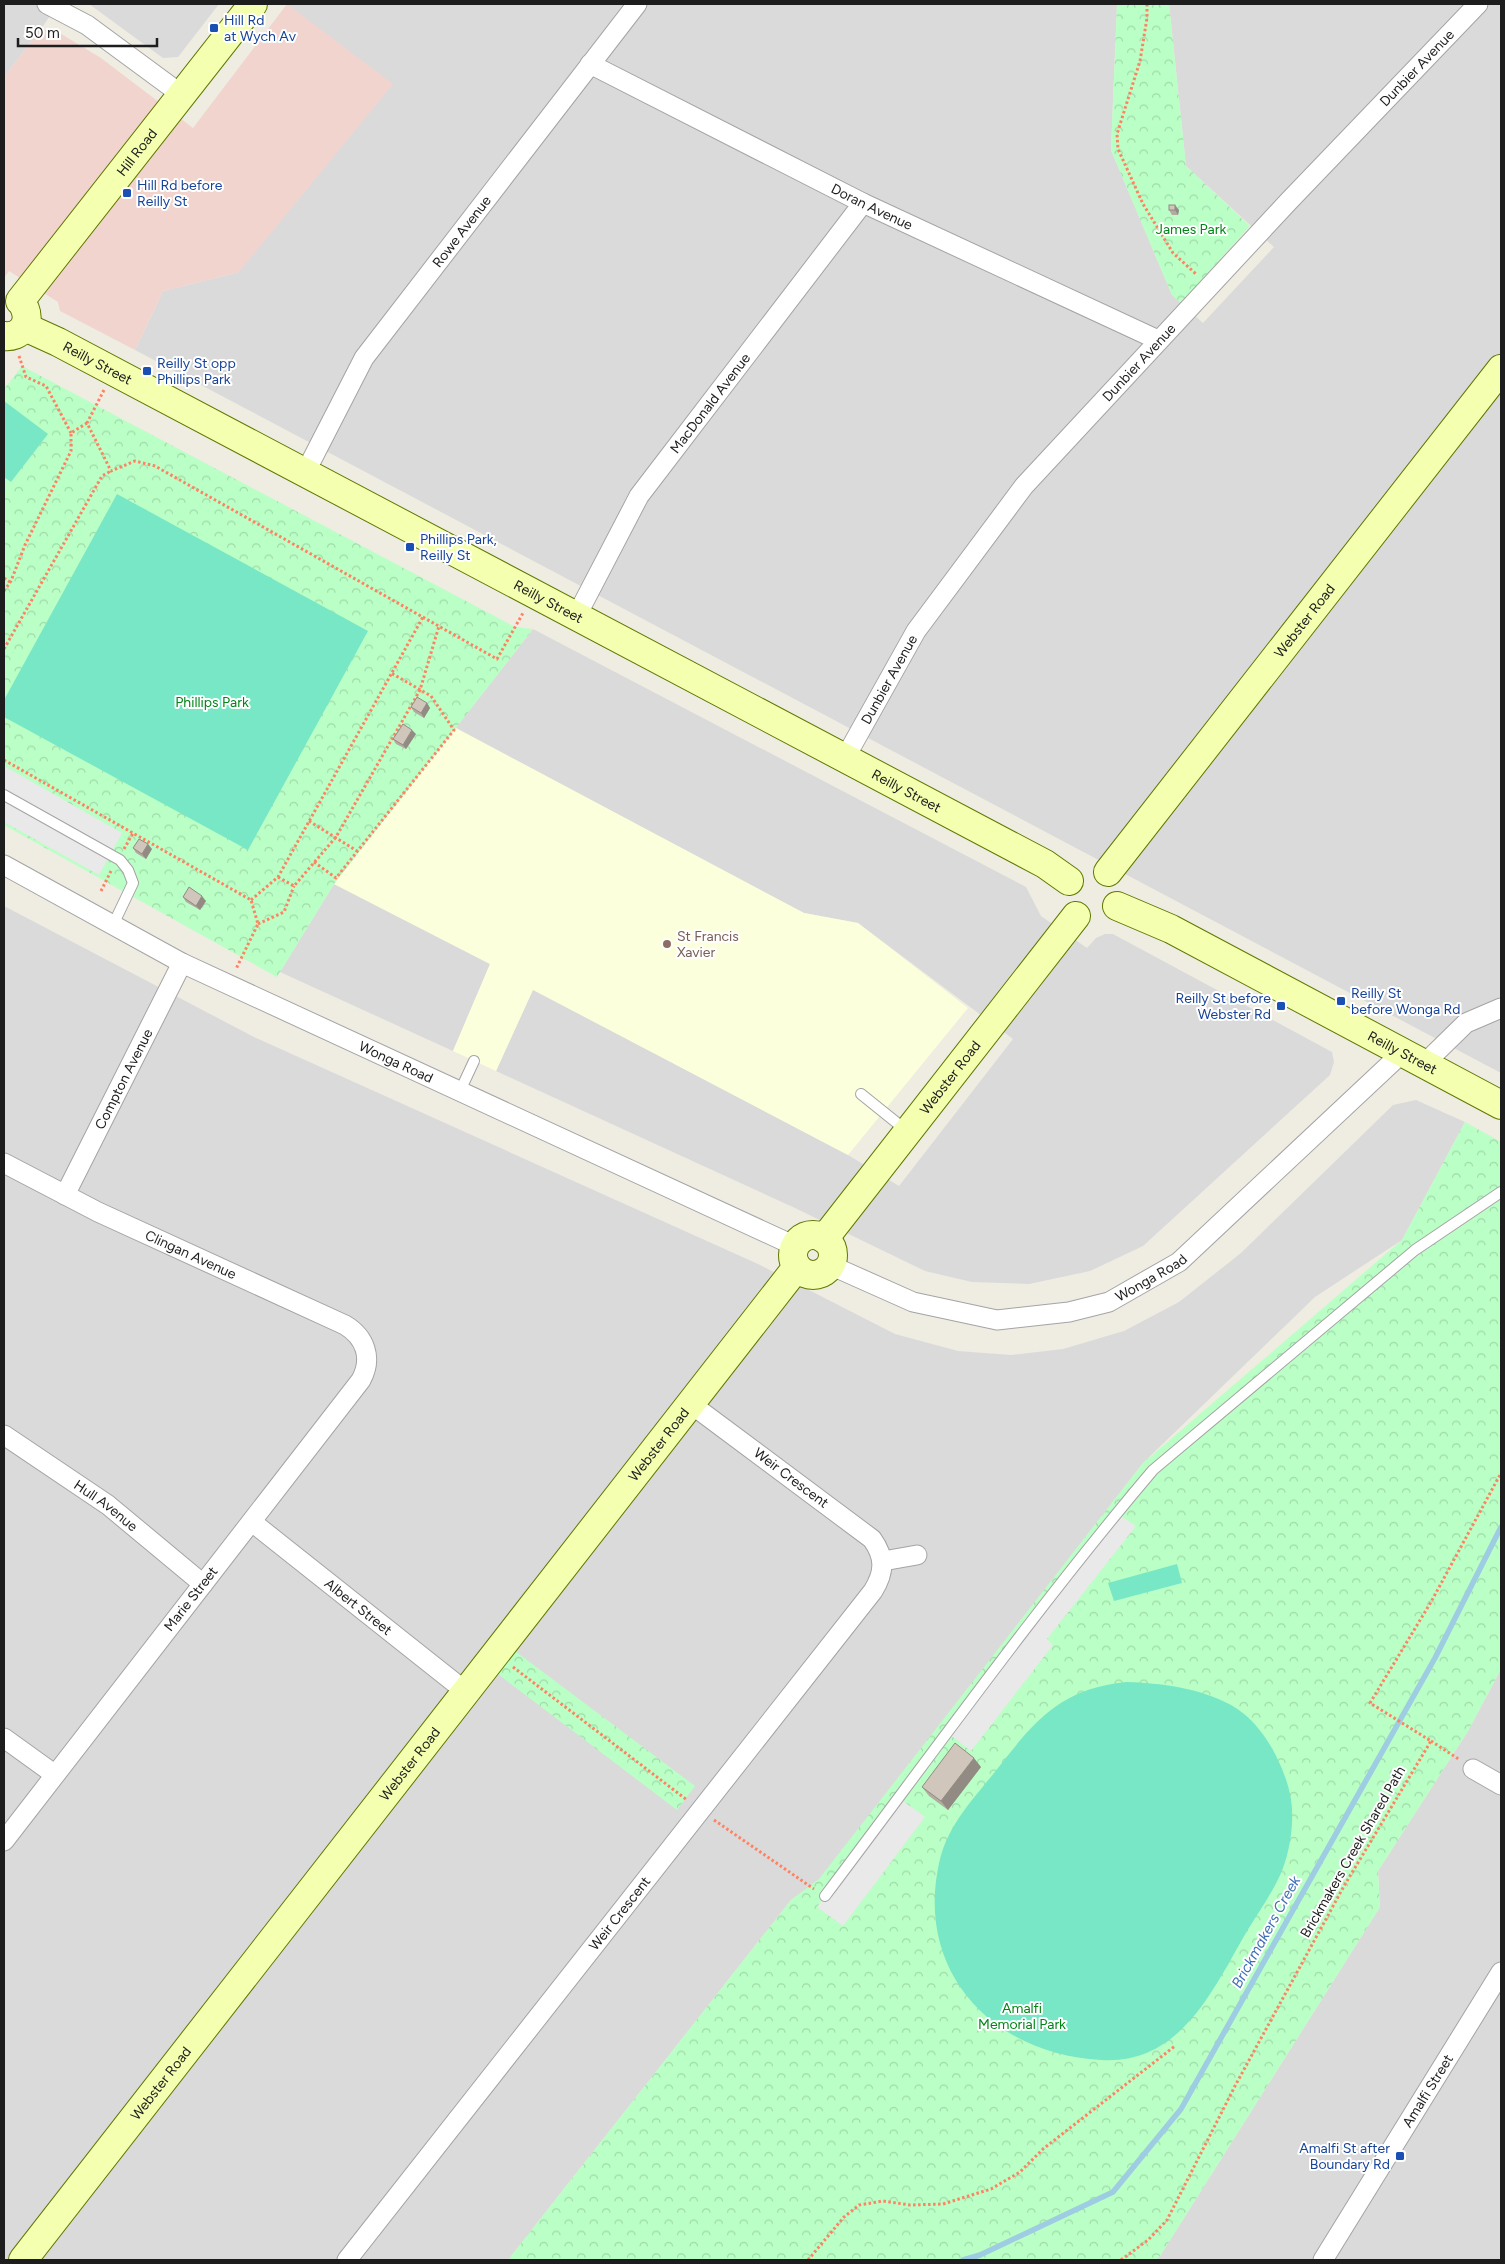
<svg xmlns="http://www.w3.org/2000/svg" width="1505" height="2264" font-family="Figtree,sans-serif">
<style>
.residential{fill:#dbdada}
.commercial{fill:#f2d4cf}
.education{fill:#fcffdb}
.park{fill:url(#park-crowns)}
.pitch{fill:#78e7c6}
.parking{fill:#e9e9e9}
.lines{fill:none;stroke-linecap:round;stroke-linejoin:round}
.stream{stroke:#9ecce2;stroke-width:5.5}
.lane-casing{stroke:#a4a4a4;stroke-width:12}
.street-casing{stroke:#a4a4a4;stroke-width:21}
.secondary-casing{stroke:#607800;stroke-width:30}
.path{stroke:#ff8263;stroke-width:3;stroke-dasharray:2.5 2.5;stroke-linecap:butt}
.lane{stroke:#fff;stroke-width:10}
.street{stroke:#fff;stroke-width:19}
.secondary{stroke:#f4ffb0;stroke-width:28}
.wall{fill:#b3aaa1}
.shaded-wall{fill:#928b83}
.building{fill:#d0c6bb;stroke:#928b83}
.transit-dot{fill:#1a4fb4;stroke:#fff;stroke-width:2}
.education-dot{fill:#8d6e63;stroke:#fff;stroke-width:2}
.labels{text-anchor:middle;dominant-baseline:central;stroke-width:4;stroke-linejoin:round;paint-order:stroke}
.transit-label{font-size:14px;fill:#164399;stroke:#fff;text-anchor:start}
.street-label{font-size:14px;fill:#1d1d1d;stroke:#fff}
.park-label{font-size:14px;fill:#018518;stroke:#fff}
.education-label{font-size:14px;fill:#785e54;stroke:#fff;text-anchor:start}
.water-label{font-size:15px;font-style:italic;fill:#4170b6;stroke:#fff}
</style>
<defs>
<pattern id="park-crowns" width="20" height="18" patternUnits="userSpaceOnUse" patternTransform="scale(1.25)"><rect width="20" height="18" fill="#baffc5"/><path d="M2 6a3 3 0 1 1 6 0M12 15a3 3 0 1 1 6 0" fill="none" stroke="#9fdaa9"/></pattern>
</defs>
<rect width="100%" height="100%" fill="#efece2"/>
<g class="residential">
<polygon points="4,4 58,4 41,29 4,77"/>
<polygon points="89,4 219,4 178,57 163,58"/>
<polygon points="287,4 1117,4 1111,150 1172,295 1203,323 1274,247 1186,166 1169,4 1501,4 1501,1073 135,350 163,291 239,272"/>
<polygon points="533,629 1026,887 1041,916 1087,948 1096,938 1105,934 1113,934 1332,1052 1334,1062 1330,1075 1143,1246 1090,1271 1029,1284 972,1282 925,1271 795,1208 496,1071 533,989 848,1155 899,1186 1013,1039 858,923 804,913 454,730"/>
<polygon points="334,884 490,964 453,1051 280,972"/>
<polygon points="4,906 254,1037 758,1264 895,1334 958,1351 1011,1355 1063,1349 1124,1331 1179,1302 1241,1253 1393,1105 1416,1100 1465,1122 1402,1240 1315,1297 1143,1463 819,1880 791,1900 508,2260 4,2260"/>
<polygon points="1501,1669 1501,2260 1155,2260 1160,2256 1380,1907 1378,1871 1468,1731"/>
</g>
<polygon class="commercial" points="287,4 393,84 239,272 163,291 135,350 60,311 58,302 9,271 4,278 4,77 41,29 58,32 101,58 193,128"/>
<polygon class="education" points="456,728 804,913 858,923 968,1008 848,1155 533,990 496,1071 453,1051 490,964 334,884"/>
<g class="park">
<polygon points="1117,4 1169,4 1186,166 1250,226 1181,303 1172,295 1111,150"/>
<polygon points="22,366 515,627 533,629 334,884 277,977 4,825 4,389"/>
<polygon points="1465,1122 1501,1142 1501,1669 1468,1731 1378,1871 1380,1907 1160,2256 1155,2260 508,2260 791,1900 819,1879 1143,1463 1402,1240"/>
<polygon points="507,1645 695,1786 677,1810 490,1668"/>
</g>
<g class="pitch">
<polygon points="4,401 48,434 11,482 4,477"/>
<polygon points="117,494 368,631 248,850 4,717 4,700"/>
<polygon points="1177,1564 1182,1583 1114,1601 1108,1583"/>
<path d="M1126 1682C1161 1683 1200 1688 1231 1705 1261 1721 1283 1762 1290 1794 1295 1816 1291 1847 1283 1868 1274 1892 1256 1915 1243 1938 1211 1994 1178 2065 1101 2060 992 2054 913 1971 940 1859 949 1823 976 1796 998 1768 1036 1719 1061 1689 1126 1682Z"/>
</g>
<g class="parking">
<polygon points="4,766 122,833 99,875 4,822"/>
<polygon points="1116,1513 1136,1526 1047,1639 1053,1645 971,1751 949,1734"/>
<polygon points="899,1798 925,1817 843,1926 817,1907"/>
</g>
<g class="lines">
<polyline class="stream" points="963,2260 980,2255 1113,2192 1181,2109 1435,1658 1501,1527"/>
<g class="lane-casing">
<g id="lane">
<polyline points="4,795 120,860 128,870 133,883 113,925"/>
<polyline points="460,1091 474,1061"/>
<polyline points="861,1094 907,1131"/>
<path d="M825 1896C933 1753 1037 1607 1153 1470L1415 1250 1501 1192"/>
</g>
</g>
<g class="street-casing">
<g id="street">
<polyline points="47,4 87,25 182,95"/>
<path id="s1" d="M590 64 863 203 1158 340"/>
<path id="s2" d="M305 473 364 358 637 4"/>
<path id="s3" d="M577 615 639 496 863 203"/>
<path id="s4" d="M845 758 916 631 1024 486 1288 202 1478 4"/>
<path id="s5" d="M4 865 182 963 795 1246"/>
<polyline points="1423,1065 1466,1023 1501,1008"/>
<path id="s6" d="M4 1163 98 1212 345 1325C365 1337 373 1358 361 1380L4 1841"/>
<path id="s7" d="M65 1195 182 963"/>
<path id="s8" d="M830 1265 913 1302 997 1320 1069 1312 1109 1302 1179 1262 1402 1053"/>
<path id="s9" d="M4 1435 108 1505 203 1584"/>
<path id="s10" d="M252 1522 465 1691"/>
<polyline points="883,1561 917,1555"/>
<polyline points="4,1738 54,1774"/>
<polyline points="1473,1769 1501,1785"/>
<path id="s11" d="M347 2260 873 1591C885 1572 885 1557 872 1539L691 1404"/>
<path id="s12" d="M1323 2260 1501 1972"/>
</g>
</g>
<g class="secondary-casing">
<g id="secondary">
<path id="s13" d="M20 301 253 4"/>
<path id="s14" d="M25 327 58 342 1045 864 1069 881"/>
<path d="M4 336C20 338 31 324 25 309"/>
<path id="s15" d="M1108 872 1501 369"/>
<path id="s16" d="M1117 906 1171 929 1501 1105"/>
<circle cx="813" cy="1255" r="20"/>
<path id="s17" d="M824 1239 1076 916"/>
<path id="s18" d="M23 2260 797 1267"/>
</g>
</g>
<g class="path">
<polyline points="1147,4 1147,18 1140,61 1117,134 1118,149 1143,204 1173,253 1196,274"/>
<polyline points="19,356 26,377 46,386 71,433"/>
<polyline points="104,390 87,423 111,471 135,461 155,466 497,659 523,613"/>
<polyline points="4,578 10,582"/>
<polyline points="4,591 11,581 25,545 71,451 71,433 87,423"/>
<polyline points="4,649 102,476 111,471"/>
<polyline points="4,760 251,900 258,924 236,969"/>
<polyline points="309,821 357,851"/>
<polyline points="124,849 133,833"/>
<polyline points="314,862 336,878 454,730 431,696 391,673"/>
<polyline points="278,877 294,886 336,837 420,690 439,626"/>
<polyline points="101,891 111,871"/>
<polyline points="251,900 278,877 423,617"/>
<polyline points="258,924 284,912 294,886"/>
<polyline points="513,1667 687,1800"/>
<polyline points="1431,1741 1460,1760"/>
<polyline points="714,1820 814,1889"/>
<polyline points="808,2260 844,2217 859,2205 883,2201 910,2205 943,2204 991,2189 1020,2172 1043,2149 1175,2046"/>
<polyline points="1121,2260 1148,2240 1167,2220 1235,2086 1344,1886 1431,1741 1370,1703 1431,1602 1501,1473"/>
</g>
<use href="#lane" class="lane"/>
<use href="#street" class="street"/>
<use href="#secondary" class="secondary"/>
</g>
<g class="wall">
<polygon points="1169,210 1179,210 1178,215 1172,215"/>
<polygon points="427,703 430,708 424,718 414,712 411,707"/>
<polygon points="416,734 406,749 396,744 393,739"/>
<polygon points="133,848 152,849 146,859 136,853"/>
<polygon points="183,897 206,901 200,910 186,902"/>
<polygon points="981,1767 948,1810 929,1796 922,1787"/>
</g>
<g class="shaded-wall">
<polygon points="1175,205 1179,210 1178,215 1175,210"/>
<polygon points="427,703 430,708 424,718 421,713"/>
<polygon points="412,730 416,734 406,749 403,745"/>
<polygon points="148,844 152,849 146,859 142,854"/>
<polygon points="202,896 206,901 200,910 196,906"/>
<polygon points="974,1758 981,1767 948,1810 941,1801"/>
</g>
<g class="building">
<rect x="1169" y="205" width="6" height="5"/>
<polygon points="417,697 427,703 421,713 411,707"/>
<polygon points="403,724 412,730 403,745 393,739"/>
<polygon points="139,839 148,844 142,854 133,848"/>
<polygon points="189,887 202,896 196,906 183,897"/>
<polygon points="955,1743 974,1758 941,1801 922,1787"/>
</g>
<g class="transit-dot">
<rect x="209" y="23" width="10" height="10" rx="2.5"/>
<rect x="122" y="188" width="10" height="10" rx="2.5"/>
<rect x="142" y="366" width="10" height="10" rx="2.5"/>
<rect x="405" y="542" width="10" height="10" rx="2.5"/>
<rect x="1336" y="996" width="10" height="10" rx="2.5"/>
<rect x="1276" y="1001" width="10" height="10" rx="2.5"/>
<rect x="1395" y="2151" width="10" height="10" rx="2.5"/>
</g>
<circle class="education-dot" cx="667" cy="944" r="5"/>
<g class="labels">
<g class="transit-label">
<text x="224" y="20">Hill Rd<tspan x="224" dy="16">at Wych Av</tspan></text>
<text x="137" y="185">Hill Rd before<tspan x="137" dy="16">Reilly St</tspan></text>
<text x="157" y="363">Reilly St opp<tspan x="157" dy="16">Phillips Park</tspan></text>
<text x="420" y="539">Phillips Park,<tspan x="420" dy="16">Reilly St</tspan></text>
<text x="1351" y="993">Reilly St<tspan x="1351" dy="16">before Wonga Rd</tspan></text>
<text x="1271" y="998" text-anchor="end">Reilly St before<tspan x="1271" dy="16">Webster Rd</tspan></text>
<text x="1390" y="2148" text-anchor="end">Amalfi St after<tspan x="1390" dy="16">Boundary Rd</tspan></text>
</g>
<g class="street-label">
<text stroke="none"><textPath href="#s4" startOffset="900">Dunbier Avenue</textPath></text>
<text stroke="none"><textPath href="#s13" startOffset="189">Hill Road</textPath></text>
<text stroke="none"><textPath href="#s1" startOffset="316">Doran Avenue</textPath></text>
<text stroke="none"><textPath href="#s2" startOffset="289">Rowe Avenue</textPath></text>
<text stroke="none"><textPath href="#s4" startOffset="495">Dunbier Avenue</textPath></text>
<text stroke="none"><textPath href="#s14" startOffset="81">Reilly Street</textPath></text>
<text stroke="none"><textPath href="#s3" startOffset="251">MacDonald Avenue</textPath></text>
<text stroke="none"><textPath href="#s14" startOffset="591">Reilly Street</textPath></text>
<text stroke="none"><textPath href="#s15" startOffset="319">Webster Road</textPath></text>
<text stroke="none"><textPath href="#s4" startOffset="90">Dunbier Avenue</textPath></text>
<text stroke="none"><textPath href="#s14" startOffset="996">Reilly Street</textPath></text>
<text stroke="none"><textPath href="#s16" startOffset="321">Reilly Street</textPath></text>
<text stroke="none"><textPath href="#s5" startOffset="439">Wonga Road</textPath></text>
<text stroke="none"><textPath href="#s17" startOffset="205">Webster Road</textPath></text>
<text stroke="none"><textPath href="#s7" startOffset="130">Compton Avenue</textPath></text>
<text stroke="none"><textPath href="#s6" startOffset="208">Clingan Avenue</textPath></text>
<text stroke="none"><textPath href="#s8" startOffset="339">Wonga Road</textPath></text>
<text stroke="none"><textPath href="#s18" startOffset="1034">Webster Road</textPath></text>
<text transform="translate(791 1478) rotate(37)">Weir Crescent</text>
<text stroke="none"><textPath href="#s9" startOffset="124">Hull Avenue</textPath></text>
<text transform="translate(191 1599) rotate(-52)">Marie Street</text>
<text stroke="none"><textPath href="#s10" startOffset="136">Albert Street</textPath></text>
<text stroke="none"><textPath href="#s18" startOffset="629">Webster Road</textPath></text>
<text transform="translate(1353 1852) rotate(-60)">Brickmakers Creek Shared Path</text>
<text stroke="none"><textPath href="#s11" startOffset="441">Weir Crescent</textPath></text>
<text stroke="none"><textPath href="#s18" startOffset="224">Webster Road</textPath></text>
<text stroke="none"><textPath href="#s12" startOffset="199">Amalfi Street</textPath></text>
</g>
<g class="park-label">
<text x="1191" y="229">James Park</text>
<text x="212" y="702">Phillips Park</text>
<text x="1022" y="2008">Amalfi<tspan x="1022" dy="16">Memorial Park</tspan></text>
</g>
<g class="education-label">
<text x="677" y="936">St Francis<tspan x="677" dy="16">Xavier</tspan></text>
</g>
<g class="water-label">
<text transform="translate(1266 1932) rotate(-61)">Brickmakers Creek</text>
</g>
</g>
<rect width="1505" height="2264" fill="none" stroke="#1d1d1d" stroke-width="10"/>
<path d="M18 38v8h139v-8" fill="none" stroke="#1d1d1d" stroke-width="2.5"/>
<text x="25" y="38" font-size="15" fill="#1d1d1d" stroke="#ffffff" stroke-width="4" paint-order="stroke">50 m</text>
</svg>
